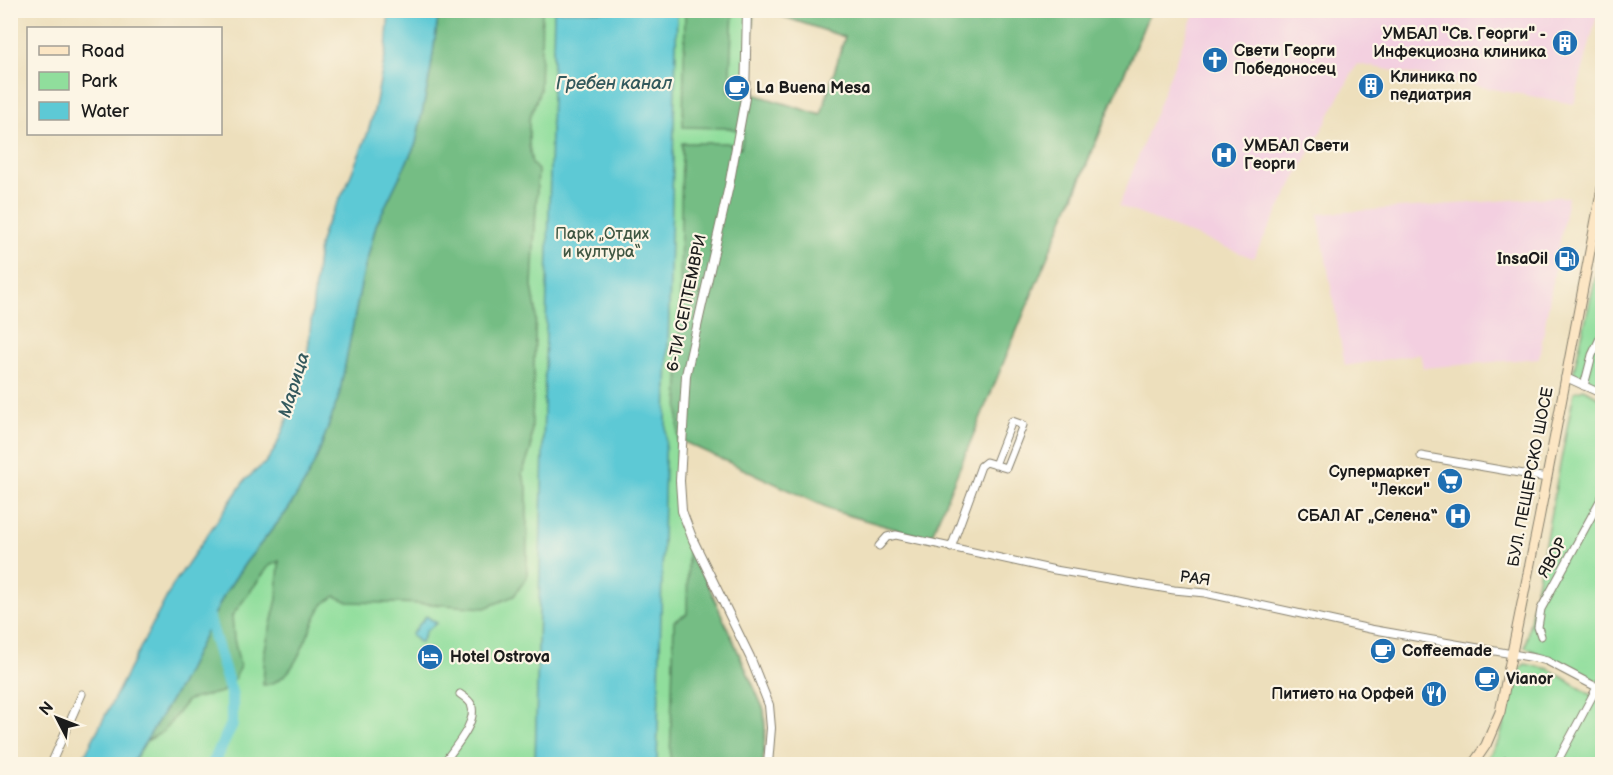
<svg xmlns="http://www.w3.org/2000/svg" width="1613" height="775" font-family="'Balsamiq Sans',sans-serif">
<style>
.built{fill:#f3cfe0}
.green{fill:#90de9c;stroke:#567d5c;stroke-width:1.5}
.forest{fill:#74bd84;stroke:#486c50;stroke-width:1.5}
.water{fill:#5dc9d5;stroke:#3c7278;stroke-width:1.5}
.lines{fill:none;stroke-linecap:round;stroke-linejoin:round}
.river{stroke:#5dc9d5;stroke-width:12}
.minor-casing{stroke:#847e6c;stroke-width:9}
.tertiary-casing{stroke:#847e6c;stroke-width:10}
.secondary-casing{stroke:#847e6c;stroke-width:11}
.minor{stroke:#fff;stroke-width:7}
.tertiary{stroke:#fff;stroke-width:8}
.secondary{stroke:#fce6c4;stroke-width:9}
.labels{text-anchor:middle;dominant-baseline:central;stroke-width:4.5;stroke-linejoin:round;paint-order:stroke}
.poi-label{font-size:16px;font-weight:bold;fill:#1c1c1c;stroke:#fcf5e5;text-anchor:start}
.park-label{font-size:16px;fill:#3f5642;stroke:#fcf5e5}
.street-label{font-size:16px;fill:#1c1c1c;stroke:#fcf5e5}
.water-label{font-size:18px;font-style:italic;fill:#33595d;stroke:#fcf5e5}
</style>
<rect width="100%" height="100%" fill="#fcf5e5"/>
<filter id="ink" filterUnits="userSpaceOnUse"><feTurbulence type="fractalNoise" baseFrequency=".0167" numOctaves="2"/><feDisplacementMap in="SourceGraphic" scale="12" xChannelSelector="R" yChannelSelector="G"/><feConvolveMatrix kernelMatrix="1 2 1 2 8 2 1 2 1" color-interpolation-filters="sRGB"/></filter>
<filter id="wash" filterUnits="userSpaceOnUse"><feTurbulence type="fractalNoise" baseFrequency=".008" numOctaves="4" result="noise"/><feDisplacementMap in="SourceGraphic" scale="24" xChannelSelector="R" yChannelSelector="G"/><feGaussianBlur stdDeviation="1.35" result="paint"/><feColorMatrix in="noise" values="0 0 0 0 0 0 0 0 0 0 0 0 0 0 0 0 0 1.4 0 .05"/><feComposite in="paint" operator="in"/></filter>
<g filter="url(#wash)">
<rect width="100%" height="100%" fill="#eddfbc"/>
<g class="built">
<polygon points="1195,11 1195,10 1598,11 1574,104 1357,64 1253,258 1119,206"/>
<polygon points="1550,197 1568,197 1539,358 1423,368 1420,354 1345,366 1318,214"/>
</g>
<g class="green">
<polygon points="439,11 754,11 747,92 821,115 845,37 766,11 1150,11 1073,199 837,512 678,439 676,507 693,551 764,710 765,732 763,764 132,764 166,709 410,158"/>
<polygon points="1602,250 1602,389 1573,374"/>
<polygon points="1584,389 1602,399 1602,684 1525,647 1574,392"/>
<polygon points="1525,664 1549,669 1596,698 1599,694 1602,696 1602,764 1484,764 1499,740 1519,669"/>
</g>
<g class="forest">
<path d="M439 11H542L540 90 529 120V144L532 164 538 170 532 286 536 309 531 449 522 474 527 487V577L514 596 485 608 431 604 349 602 335 596C331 599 326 601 323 605 305 629 300 682 263 685L265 649 277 599 279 561 269 566 232 616 234 639 240 666 235 678 222 692 188 700 163 732 145 742 180 685 225 593 246 562 287 511 305 482 318 455 339 395 362 279 376 225 416 143 430 74Z"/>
<polygon points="685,11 733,11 729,92 747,92 821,115 845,37 766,11 1150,11 930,539 837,512 678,439 682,143 727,143 741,148 744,132 729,128 683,127"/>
<polygon points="693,551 764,710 765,732 763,764 670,764 674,621 687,614 688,553"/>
</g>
<g class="water">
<polygon points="389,11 439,11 430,74 416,143 376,225 362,279 339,396 318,455 305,482 287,511 246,562 225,593 180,685 132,764 80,764 173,585 245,480 266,462 275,449 285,425 303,374 308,350 319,246 324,229 346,187 367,135 374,111 386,51"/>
<polygon points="554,11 677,11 657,764 535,764"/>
<polygon points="426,616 437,623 426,631 421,642 419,642 411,635"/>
</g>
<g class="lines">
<polyline class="river" points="206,609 232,696 232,724 213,764"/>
</g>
</g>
<g filter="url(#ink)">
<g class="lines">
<g class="minor-casing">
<g id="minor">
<polyline points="1565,377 1602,394"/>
<polyline points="1584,386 1592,355 1602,334"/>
<polyline points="1421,456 1547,478"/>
<polyline points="879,546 887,537 896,535 1055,570 1174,590 1205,593 1370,629 1535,658 1547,661 1602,690"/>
<polyline points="951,548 981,466 986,462 1006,468 1023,425 1012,421 995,465"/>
<polyline points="1541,636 1538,627 1541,609 1602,497"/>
<polyline points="51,764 82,694"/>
<path d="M443 764C452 750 479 722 471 704 469 700 464 697 460 694"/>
<polyline points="1500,764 1505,761 1515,764"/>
<polyline points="1556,764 1602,678"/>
</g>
</g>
<g class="tertiary-casing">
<polyline id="tertiary" points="747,10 745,98 729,186 686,375 680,481 682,511 693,540 750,657 769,705 771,728 768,764"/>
</g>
<g class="secondary-casing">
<polyline id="secondary" points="1473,764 1486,745 1500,712 1539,519 1602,188"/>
</g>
<use href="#minor" class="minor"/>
<use href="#tertiary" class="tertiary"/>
<use href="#secondary" class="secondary"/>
</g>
</g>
<defs>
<g id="building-disc" transform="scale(1.35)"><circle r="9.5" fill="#1f6fb2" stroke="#fcf5e5"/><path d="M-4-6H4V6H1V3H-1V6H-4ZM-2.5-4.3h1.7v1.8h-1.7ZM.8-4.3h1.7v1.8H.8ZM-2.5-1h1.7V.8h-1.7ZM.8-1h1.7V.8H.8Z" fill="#fff"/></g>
<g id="church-disc" transform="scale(1.35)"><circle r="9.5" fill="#1f6fb2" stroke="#fcf5e5"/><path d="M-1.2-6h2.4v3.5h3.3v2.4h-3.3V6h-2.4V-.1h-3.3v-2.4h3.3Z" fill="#fff"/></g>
<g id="cafe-disc" transform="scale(1.35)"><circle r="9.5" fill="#1f6fb2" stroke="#fcf5e5"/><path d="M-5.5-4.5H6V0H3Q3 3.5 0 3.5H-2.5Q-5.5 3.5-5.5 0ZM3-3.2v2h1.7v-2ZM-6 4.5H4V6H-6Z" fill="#fff"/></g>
<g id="hospital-disc" transform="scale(1.35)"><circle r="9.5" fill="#1f6fb2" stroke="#fcf5e5"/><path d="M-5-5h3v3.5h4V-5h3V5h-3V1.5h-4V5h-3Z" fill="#fff"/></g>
<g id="fuel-disc" transform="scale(1.35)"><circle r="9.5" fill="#1f6fb2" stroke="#fcf5e5"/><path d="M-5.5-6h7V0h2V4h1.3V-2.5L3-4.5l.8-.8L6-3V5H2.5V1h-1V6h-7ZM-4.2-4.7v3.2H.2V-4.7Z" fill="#fff"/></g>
<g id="supermarket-disc" transform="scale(1.35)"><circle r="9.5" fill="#1f6fb2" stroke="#fcf5e5"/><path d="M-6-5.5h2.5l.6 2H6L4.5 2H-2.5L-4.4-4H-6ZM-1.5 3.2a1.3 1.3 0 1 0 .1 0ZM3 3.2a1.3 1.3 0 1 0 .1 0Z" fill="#fff"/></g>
<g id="hotel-disc" transform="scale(1.35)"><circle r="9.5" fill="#1f6fb2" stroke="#fcf5e5"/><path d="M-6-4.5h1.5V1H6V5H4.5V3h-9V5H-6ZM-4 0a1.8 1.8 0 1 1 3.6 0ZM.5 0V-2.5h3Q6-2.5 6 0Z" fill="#fff"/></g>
<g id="restaurant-disc" transform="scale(1.35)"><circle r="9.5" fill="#1f6fb2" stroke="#fcf5e5"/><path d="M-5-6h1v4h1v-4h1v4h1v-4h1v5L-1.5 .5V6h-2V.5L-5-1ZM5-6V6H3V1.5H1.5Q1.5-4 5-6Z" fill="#fff"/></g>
</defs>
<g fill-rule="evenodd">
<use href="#building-disc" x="1565" y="43"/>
<use href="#church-disc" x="1215" y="60"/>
<use href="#building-disc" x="1371" y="86"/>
<use href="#cafe-disc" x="737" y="88"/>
<use href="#hospital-disc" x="1224" y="155"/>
<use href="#fuel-disc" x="1567" y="259"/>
<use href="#supermarket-disc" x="1450" y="481"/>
<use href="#hospital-disc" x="1458" y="516"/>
<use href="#cafe-disc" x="1383" y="651"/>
<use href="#hotel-disc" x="430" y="657"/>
<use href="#cafe-disc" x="1487" y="679"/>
<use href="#restaurant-disc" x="1434" y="694"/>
</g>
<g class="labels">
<g class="poi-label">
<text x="1546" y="34" text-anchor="end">УМБАЛ "Св. Георги" -<tspan x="1546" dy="18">Инфекциозна клиника</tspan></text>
<text x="1234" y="51">Свети Георги<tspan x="1234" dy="18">Победоносец</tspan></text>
<text x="1390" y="77">Клиника по<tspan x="1390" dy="18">педиатрия</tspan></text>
<text x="756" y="88">La Buena Mesa</text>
<text x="1244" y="146">УМБАЛ Свети<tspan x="1244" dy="18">Георги</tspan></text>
<text x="1548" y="259" text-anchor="end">InsaOil</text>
<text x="1430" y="472" text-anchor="end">Супермаркет<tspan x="1430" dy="18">"Лекси"</tspan></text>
<text x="1438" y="516" text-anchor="end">СБАЛ АГ „Селена“</text>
<text x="1402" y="651">Coffeemade</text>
<text x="450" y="657">Hotel Ostrova</text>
<text x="1506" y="679">Vianor</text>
<text x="1414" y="694" text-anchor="end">Питието на Орфей</text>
</g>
<g class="park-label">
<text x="602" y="234">Парк „Отдих<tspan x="602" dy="18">и култура“</tspan></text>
</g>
<g class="street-label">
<text transform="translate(687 303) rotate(-78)">6-ТИ СЕПТЕМВРИ</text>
<text transform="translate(1531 477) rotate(-79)">БУЛ. ПЕЩЕРСКО ШОСЕ</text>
<text transform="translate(1553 558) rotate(-61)">ЯВОР</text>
<text transform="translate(1195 579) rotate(8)">РАЯ</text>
</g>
<g class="water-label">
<text x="614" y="83">Гребен канал</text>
<text transform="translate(294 385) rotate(-73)">Марица</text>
</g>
</g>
<rect width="1613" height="775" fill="none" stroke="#fcf5e5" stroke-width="36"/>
<rect x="27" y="27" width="195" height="108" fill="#fcf5e5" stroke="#a29e95" stroke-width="1.5"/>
<rect x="39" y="46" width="30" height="9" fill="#fce6c4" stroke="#a29e95" stroke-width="1.5"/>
<text x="81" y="57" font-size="18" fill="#1c1c1c">Road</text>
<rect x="39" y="72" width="30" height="18" fill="#90de9c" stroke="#a29e95" stroke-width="1.5"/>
<text x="81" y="87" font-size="18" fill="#1c1c1c">Park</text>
<rect x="39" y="102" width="30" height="18" fill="#5dc9d5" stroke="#a29e95" stroke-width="1.5"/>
<text x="81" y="117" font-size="18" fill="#1c1c1c">Water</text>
<g transform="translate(57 718) rotate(312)" stroke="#fcf5e5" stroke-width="4.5" paint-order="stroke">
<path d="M0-4.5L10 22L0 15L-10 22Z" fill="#1c1c1c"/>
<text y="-9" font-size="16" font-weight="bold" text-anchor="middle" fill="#1c1c1c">N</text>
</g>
</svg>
